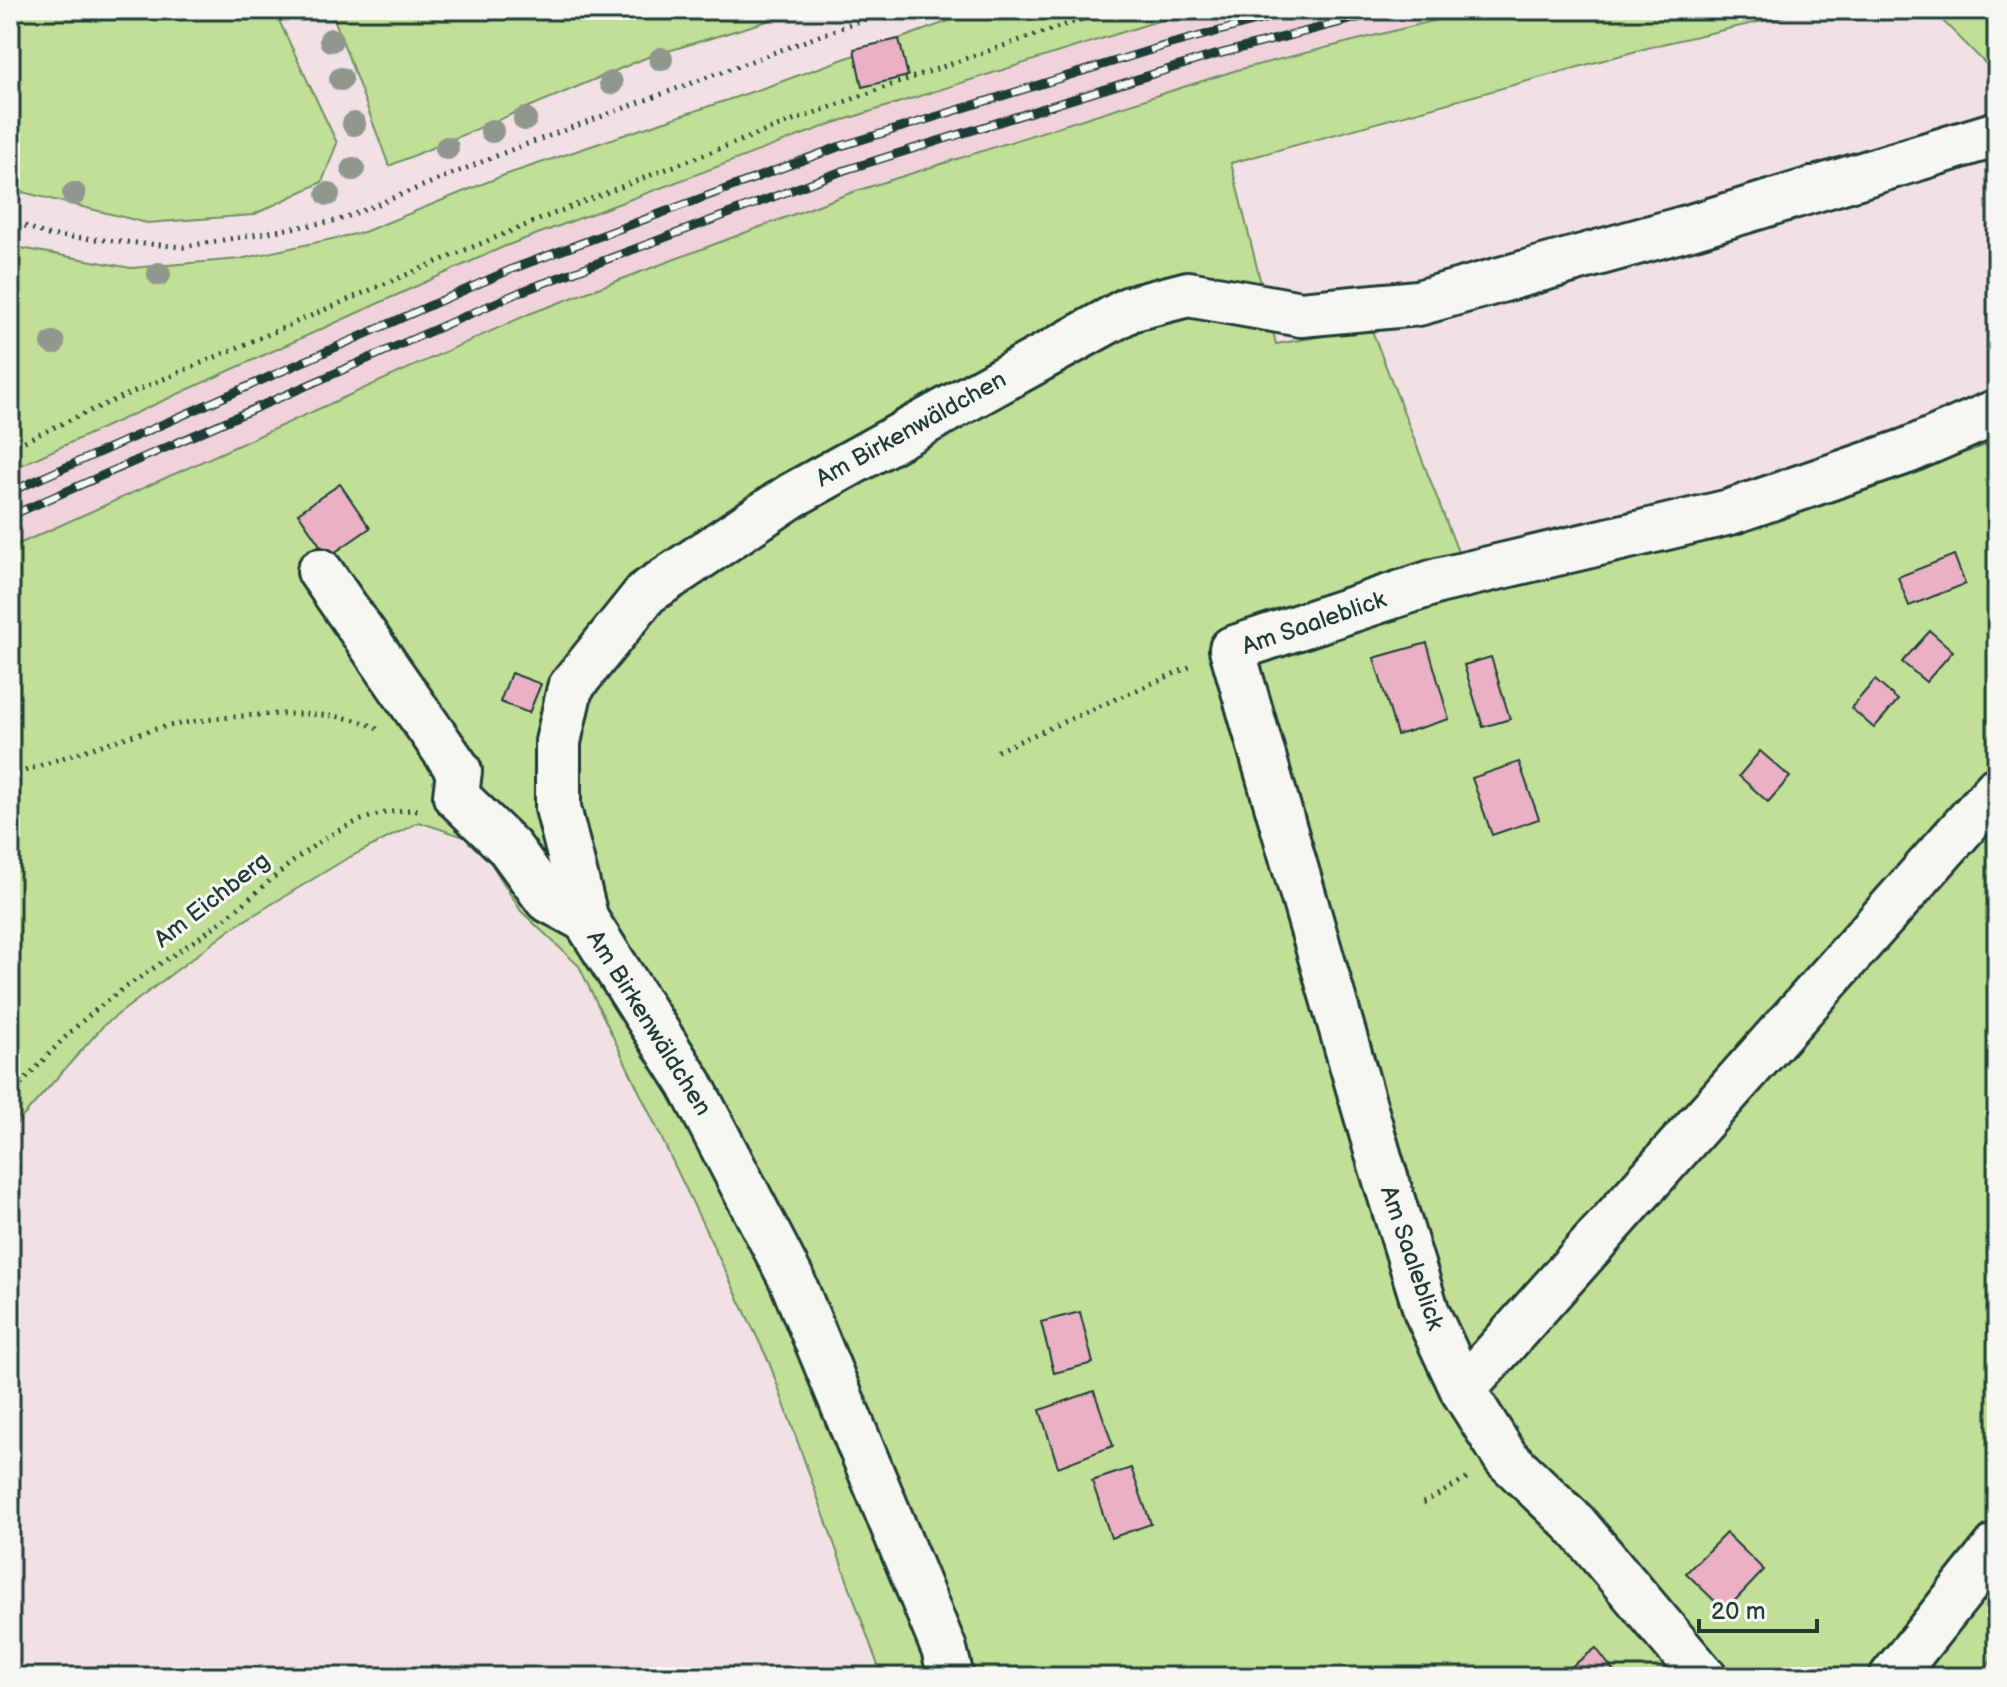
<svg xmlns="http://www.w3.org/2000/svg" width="2007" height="1687" font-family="'Balsamiq Sans',sans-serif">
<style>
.built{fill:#f0d3da}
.green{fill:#c1df97;stroke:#708e66;stroke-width:2}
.building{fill:#eab1c4;stroke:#1f3d34;stroke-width:2}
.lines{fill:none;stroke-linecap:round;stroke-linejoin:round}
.minor-casing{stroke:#1f3d34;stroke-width:50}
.path{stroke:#1f3d34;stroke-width:5;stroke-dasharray:2 6;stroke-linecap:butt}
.minor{stroke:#f6f6f2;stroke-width:44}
.rail-casing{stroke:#1f3d34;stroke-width:9}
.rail{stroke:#f6f6f2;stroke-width:6;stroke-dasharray:18;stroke-linecap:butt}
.tree{fill:#90988e}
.labels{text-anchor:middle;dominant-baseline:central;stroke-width:6;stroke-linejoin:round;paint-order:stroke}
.street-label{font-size:24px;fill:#1f3d34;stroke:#f6f6f2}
</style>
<rect width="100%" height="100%" fill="#f2e1e4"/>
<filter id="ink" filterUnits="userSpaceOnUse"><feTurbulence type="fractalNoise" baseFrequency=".0125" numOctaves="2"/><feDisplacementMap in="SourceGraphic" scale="16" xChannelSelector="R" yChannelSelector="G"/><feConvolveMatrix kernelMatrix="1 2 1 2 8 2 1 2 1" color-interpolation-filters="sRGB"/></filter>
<g filter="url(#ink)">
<polygon class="built" points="1193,10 1477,10 1237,70 853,192 10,548 10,470 503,247 831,124"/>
<g class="green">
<polygon points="10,10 274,10 337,143 322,182 253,215 147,223 10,189"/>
<polygon points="331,10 804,10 648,57 389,166"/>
<polygon points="979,10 1193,10 831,124 503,247 10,470 10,246 131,268 240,259 364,232 502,176 769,86"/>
<polygon points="1477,10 1811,10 1662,44 1231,163 1276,344 1371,328 1474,593 1912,472 1997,441 1997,1652 1980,1677 882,1677 769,1362 579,966 521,911 477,841 419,822 346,859 234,927 104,1025 10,1131 10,548 529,314 853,192 1237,70"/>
<polygon points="1932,10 1997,10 1997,75"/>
</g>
<g class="building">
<polygon points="899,39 908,76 862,87 854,49"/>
<polygon points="340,484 370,528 328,557 298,513"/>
<polygon points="1954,555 1965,584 1909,606 1898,577"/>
<polygon points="1930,631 1953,651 1926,682 1902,662"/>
<polygon points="1427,643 1449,719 1397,735 1374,658"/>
<polygon points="1491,657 1510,719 1483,727 1464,665"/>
<polygon points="511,673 541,684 529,713 500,702"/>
<polygon points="1875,680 1898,700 1874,728 1851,708"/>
<polygon points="1760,751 1790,777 1768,802 1739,776"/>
<polygon points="1519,762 1539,819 1492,835 1472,778"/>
<polygon points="1080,1312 1093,1363 1054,1373 1041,1322"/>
<polygon points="1094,1391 1113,1446 1058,1467 1040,1410"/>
<polygon points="1131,1468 1151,1524 1111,1538 1092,1481"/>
<polygon points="1726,1533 1764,1570 1725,1611 1686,1573"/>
<polygon points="1596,1648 1618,1677 1564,1677 1562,1674"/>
</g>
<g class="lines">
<g class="minor-casing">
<g id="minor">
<polyline points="320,571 459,771 456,796 510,848 547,899 586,920"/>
<polyline points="1463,1390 1997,789"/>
<polyline points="951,1677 944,1649 791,1278 690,1084 586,920 558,808 558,742 570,688 646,593 791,496 1130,309 1188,294 1301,314 1418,303 1694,226 1997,134"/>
<polyline points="1704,1677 1575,1524 1506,1458 1463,1390 1427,1313 1380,1161 1232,649 1438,581 1730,512 1907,451 1997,412"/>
<polyline points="1892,1677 1997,1546"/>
</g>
</g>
<g class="path">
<polyline points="10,220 48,235 183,247 339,220 511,150 889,10"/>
<path d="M10 448C95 407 183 371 269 334 535 217 805 111 1080 20L1093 10"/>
<polyline points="997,751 1194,665"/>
<path d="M10 776C57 760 104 743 152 730 197 717 339 702 377 729"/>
<path d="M10 1096C37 1068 62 1037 92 1013 134 978 183 951 227 917 285 871 338 808 419 810"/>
<polyline points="1423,1503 1470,1477"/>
</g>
<use href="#minor" class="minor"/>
<g class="rail-casing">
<g id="rail">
<polyline points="10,492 512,269 838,147 1167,45 1297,10"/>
<polyline points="10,516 520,292 845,170 1211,56 1388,10"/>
<polyline points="1993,1677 1997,1672"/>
</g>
</g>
<use href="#rail" class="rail"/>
</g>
<g class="tree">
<circle cx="331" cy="40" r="12"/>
<circle cx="661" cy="59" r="12"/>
<circle cx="341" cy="79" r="12"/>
<circle cx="611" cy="83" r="12"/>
<circle cx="525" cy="119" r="12"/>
<circle cx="354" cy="124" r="12"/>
<circle cx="492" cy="131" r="12"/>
<circle cx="447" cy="148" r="12"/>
<circle cx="353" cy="169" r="12"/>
<circle cx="74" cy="194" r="12"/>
<circle cx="328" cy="194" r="12"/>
<circle cx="159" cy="274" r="12"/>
<circle cx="53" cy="343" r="12"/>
</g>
</g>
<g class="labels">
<g class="street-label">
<text transform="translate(911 429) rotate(-29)">Am Birkenwäldchen</text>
<text transform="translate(1314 623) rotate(-19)">Am Saaleblick</text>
<text transform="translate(212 900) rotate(-38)">Am Eichberg</text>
<text transform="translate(649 1023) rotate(58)">Am Birkenwäldchen</text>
<text transform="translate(1412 1258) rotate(71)">Am Saaleblick</text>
</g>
</g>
<rect width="2007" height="1687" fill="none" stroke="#f6f6f2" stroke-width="40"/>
<rect x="20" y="20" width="1967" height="1647" fill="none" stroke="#1f3d34" stroke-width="3" filter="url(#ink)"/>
<path d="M1699 1619v12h118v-12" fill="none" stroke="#1f3d34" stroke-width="4"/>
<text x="1711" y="1619" font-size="24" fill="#1f3d34" stroke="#f6f6f2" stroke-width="6" paint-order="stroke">20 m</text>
</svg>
